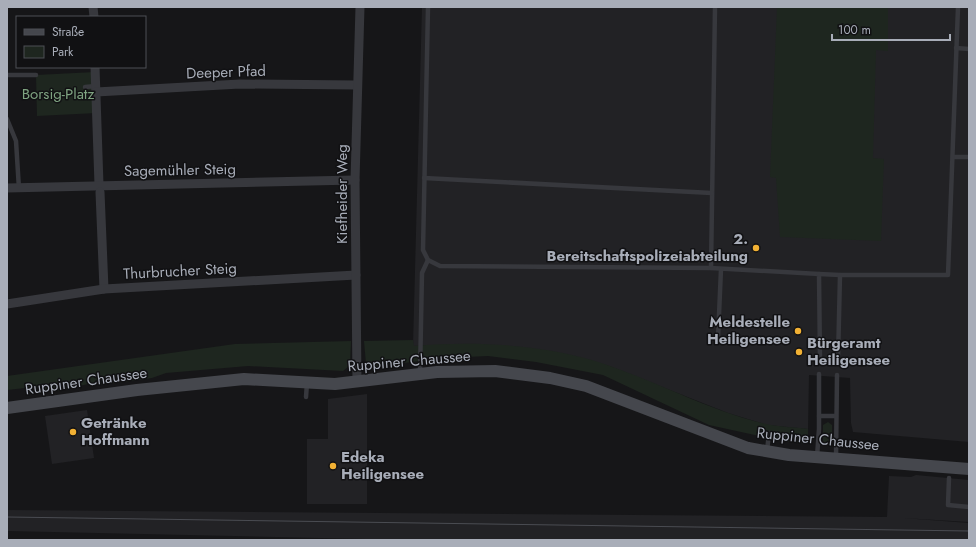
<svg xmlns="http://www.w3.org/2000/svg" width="976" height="547" font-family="Jost,sans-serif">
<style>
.built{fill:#222225}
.green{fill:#1e261f}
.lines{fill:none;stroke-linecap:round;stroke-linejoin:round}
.service{stroke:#37383d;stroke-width:4.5}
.minor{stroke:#37383d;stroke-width:9}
.secondary{stroke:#45474d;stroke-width:12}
.tram{stroke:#4a4c52;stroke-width:1}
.poi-dot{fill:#f2b134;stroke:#111113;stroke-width:1.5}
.labels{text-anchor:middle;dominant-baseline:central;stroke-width:3;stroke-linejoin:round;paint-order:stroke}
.street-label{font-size:15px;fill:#a8adb8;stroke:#111113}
.park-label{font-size:15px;fill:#7fa381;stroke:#111113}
.poi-label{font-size:15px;font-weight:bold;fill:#a8adb8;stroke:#111113;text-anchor:start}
</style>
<rect width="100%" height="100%" fill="#161618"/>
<g class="built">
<polygon points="422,7 969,7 969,442 853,432 851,423 850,378 809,375 808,429 767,425 728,413 609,366 565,354 493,345 413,346"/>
<polygon points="367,394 367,504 307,504 307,439 328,439 328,399"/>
<polygon points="87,410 94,458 52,464 45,416"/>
<polygon points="916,475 969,480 969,522 903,518 969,523 969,540 409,540 7,531 7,510 887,517 889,476 911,477"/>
</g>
<g class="green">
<polygon points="777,7 888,7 888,51 876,50 873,158 884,159 881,241 780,237 776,178 770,177"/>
<polygon points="95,72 97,113 37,116 36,75"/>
<path d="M413 340 414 346C473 341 538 344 595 361 653 379 706 410 766 424 779 427 794 427 808 429V444L782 441 709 425 603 375 536 362 488 356 444 358 372 367 366 364 364 341Z"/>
<polygon points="351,341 350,365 343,371 248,366 166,373 152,378 100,385 88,384 53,392 34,387 7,390 7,376 235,344"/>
<polygon points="828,422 832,425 832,440 830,444 826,444 823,441 823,425"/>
</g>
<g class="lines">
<g class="service">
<polyline points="428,7 423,250 428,260 440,266 711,268"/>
<polyline points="715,7 711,268 819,274 820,360"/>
<polyline points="956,48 969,49"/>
<polyline points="7,75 36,75"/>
<polyline points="85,87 96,86"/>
<polyline points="7,119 16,141 19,189"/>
<polyline points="953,157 969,157"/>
<polyline points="424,178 712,193"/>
<polyline points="819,274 840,275"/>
<polyline points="718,338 721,269"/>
<polyline points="838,360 840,275 948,275 958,7"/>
<polyline points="420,374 422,273 428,260"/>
<polyline points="306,397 307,383"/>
<polyline points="819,416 836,416"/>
<polyline points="767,451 769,433 774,434"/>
<polyline points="817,457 819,429 819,374"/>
<polyline points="836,459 837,375"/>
<polyline points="949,478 948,505 969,507"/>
</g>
<g class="minor">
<polyline points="93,7 94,17"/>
<polyline points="95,67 99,185"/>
<polyline points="96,92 240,84 357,85"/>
<polyline points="7,188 355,180"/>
<polyline points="100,192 104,289"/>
<polyline points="7,304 104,289 356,275"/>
<polyline points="357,382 355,180 360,7"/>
</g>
<polyline class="secondary" points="7,408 137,390 244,379 335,384 437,372 495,371 550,378 586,386 748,448 789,455 969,469"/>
<polyline class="tram" points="7,517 969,531"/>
</g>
<g class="poi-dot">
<circle cx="756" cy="248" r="4"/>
<circle cx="798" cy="331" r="4"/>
<circle cx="799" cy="352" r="4"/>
<circle cx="73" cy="432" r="4"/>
<circle cx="333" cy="466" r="4"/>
</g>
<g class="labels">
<g class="street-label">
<text transform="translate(226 72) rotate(-2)">Deeper Pfad</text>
<text transform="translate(180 170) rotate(-1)">Sagemühler Steig</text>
<text transform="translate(342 194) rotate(-90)">Kiefheider Weg</text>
<text transform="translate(180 271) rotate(-3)">Thurbrucher Steig</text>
<text transform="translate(409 361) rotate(-5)">Ruppiner Chaussee</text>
<text transform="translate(86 381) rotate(-8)">Ruppiner Chaussee</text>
<text transform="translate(818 439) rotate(6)">Ruppiner Chaussee</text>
</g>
<g class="park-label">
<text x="58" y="94">Borsig-Platz</text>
</g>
<g class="poi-label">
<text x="748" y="239" text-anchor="end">2.<tspan x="748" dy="17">Bereitschaftspolizeiabteilung</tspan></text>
<text x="790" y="322" text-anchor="end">Meldestelle<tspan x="790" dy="17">Heiligensee</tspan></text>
<text x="807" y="343">Bürgeramt<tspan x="807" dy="17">Heiligensee</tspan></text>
<text x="81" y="423">Getränke<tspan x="81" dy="17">Hoffmann</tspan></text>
<text x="341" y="457">Edeka<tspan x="341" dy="17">Heiligensee</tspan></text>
</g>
</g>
<rect width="976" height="547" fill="none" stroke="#a8adb8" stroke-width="16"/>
<rect x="16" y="16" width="130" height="52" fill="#111113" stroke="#4d4f55"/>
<rect x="24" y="29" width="20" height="6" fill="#45474d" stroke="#4d4f55"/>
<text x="52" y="36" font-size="12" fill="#a8adb8">Straße</text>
<rect x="24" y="46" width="20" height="12" fill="#1e261f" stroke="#4d4f55"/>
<text x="52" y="56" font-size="12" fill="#a8adb8">Park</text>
<path d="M832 34v6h118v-6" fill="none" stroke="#a8adb8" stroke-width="2"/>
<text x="838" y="34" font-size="12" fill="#a8adb8" stroke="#111113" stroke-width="3" paint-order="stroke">100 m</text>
</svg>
